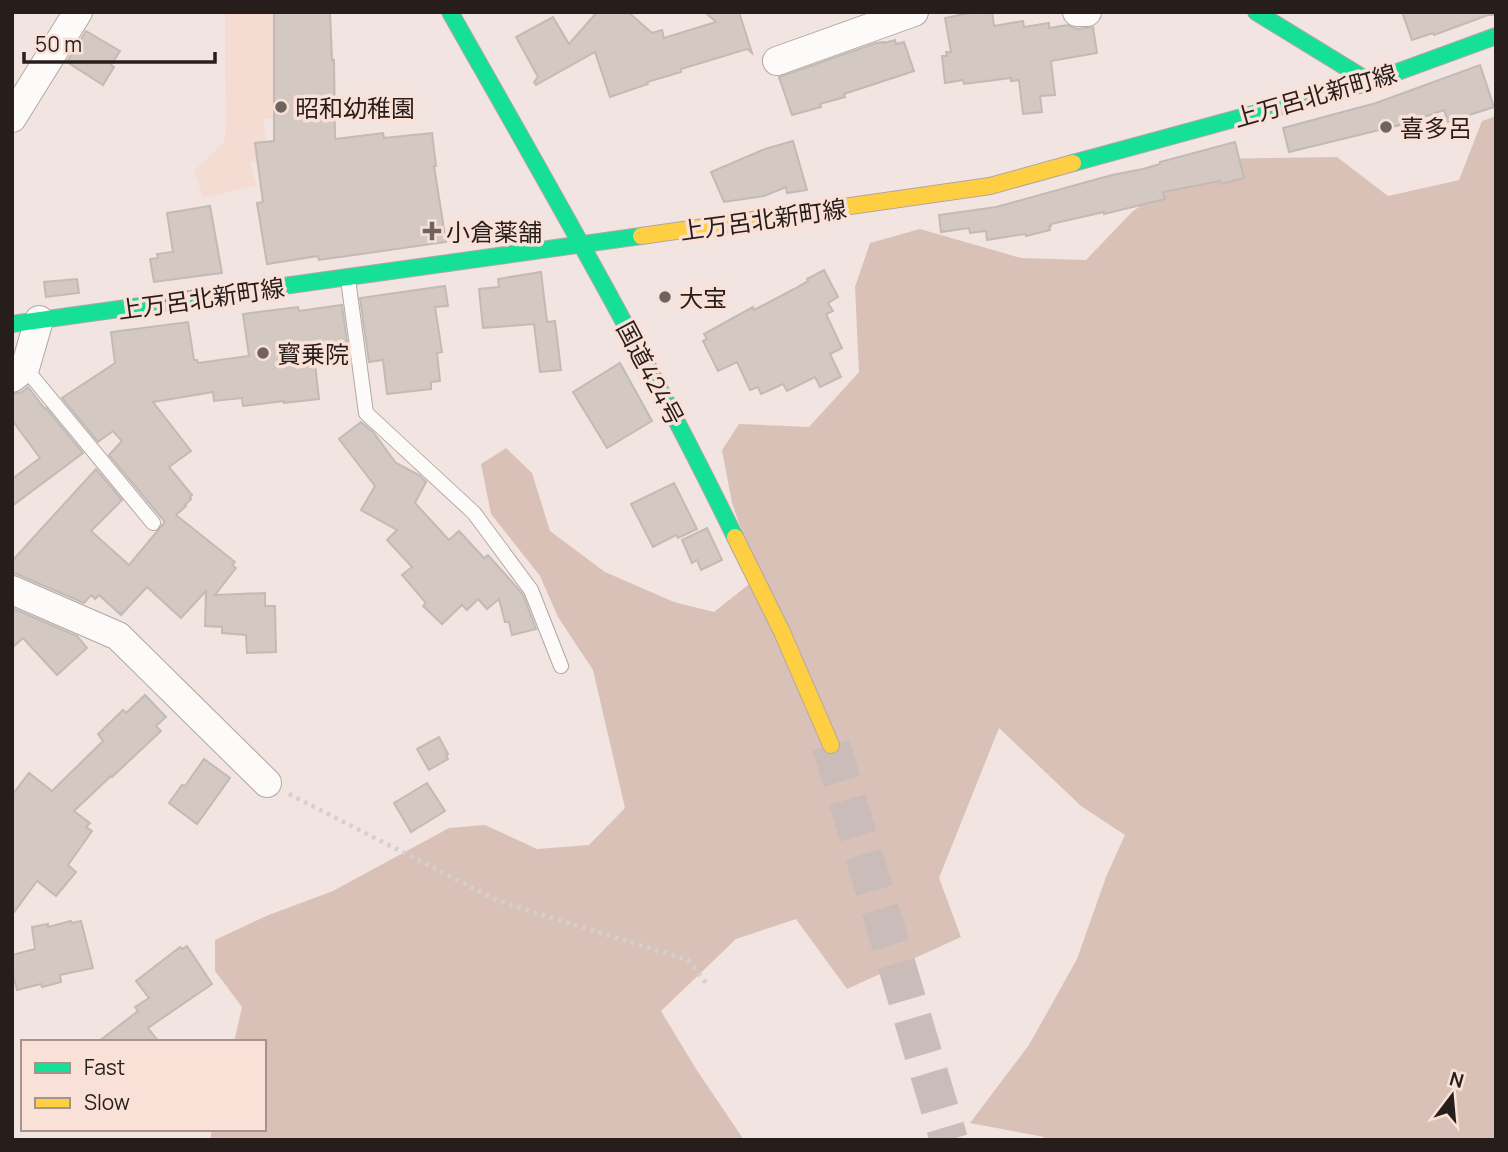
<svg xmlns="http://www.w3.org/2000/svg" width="1508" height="1152" font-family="Manrope,'Noto Sans JP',sans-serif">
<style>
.built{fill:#f4dcd3}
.forest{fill:#dac1b8}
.building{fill:#d3c9c2;stroke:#c3bab5;stroke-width:2}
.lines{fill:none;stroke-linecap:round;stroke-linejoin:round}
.highway-tunnel{stroke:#c9bcb9;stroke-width:38;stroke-dasharray:38 19;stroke-linecap:butt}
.lane-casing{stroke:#b1a7a4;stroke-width:16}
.street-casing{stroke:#b1a7a4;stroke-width:30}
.fast-casing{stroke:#b1a7a4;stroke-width:18}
.slow-casing{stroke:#b1a7a4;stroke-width:18}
.path{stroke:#d3d0ce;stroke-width:4.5;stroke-dasharray:3.5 5;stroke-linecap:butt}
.lane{stroke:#fdfbfa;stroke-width:14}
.street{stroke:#fdfbfa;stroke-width:28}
.fast{stroke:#16e098;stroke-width:16}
.slow{stroke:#ffcf43;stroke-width:16}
.poi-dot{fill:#6e6360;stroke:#fae1d8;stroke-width:2.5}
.labels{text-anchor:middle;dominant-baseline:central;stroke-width:7;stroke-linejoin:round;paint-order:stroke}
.street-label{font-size:24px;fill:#271e1b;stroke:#fae1d8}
.poi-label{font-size:24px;fill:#271e1b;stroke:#fae1d8;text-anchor:start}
</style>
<rect width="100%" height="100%" fill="#f2e4e0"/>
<polygon class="built" points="225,12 330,12 331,45 334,60 335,118 263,119 269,159 250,162 257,185 203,198 194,171 224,142 226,130"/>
<polygon class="forest" points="1496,116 1496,1140 1043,1140 1044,1137 970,1123 1029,1045 1077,959 1106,877 1125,835 1081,806 999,728 939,878 961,937 847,989 796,919 736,939 661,1011 696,1069 744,1140 210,1140 212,1129 264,1129 264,1042 234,1042 242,1007 215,971 215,940 266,916 333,891 449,828 485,825 537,849 589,845 625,808 593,670 558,617 540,576 491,514 481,464 506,448 532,473 550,531 605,572 674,602 714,612 758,577 732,503 722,450 739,424 809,427 859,372 855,287 870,243 920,229 1021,258 1086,260 1132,212 1203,159 1337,157 1388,196 1459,180 1482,121"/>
<g class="building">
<polygon points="274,12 330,12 332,60 334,60 335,139 383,133 384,138 432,133 436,166 434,166 446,242 319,260 318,256 267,264 257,203 263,202 255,143 274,141"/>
<polygon points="597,12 628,12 652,33 662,30 664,38 716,22 705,12 739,12 752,53 747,49 681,69 681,72 647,82 648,84 610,97 595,52 536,85 534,82 538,77 516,37 553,17 569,44"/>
<polygon points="974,12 992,12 994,26 1023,21 1024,27 1049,23 1049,28 1068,25 1077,29 1093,27 1097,53 1051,61 1055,95 1040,96 1042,112 1023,114 1019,80 1011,81 1011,78 964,84 963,80 945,83 942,56 947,56 946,52 951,52 945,18"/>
<polygon points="1402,12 1496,12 1496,15 1488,15 1434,35 1433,33 1412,40"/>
<polygon points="86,31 120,51 111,65 114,67 103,85 67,62"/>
<polygon points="895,40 896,44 904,42 914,71 844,94 845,97 820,104 821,107 792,115 779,77 876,43 884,42 884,43"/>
<polygon points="1480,65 1494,107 1448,122 1444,110 1404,124 1289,152 1283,128 1376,103"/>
<polygon points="793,141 807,190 787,193 786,187 764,196 724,202 711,172 765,149"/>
<polygon points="1235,142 1244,178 1221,184 1220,181 1163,192 1165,199 1104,214 1104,212 1051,224 1051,226 1049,226 1050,230 1026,236 1025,234 987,240 986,231 970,233 969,228 941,232 939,215 996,207 1112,175 1143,169 1160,164 1160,162"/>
<polygon points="210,206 222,273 154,282 150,259 158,258 157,254 173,252 167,213"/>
<polygon points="824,270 838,297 828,303 833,311 826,314 842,348 830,354 841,377 820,387 815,377 787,391 783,384 761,394 758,387 750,390 737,362 718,371 703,341 707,339 704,334 753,307 754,310 794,289 808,281 807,279"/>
<polygon points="541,272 547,322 555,321 561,370 540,372 534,324 483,328 479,289 499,287 498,279"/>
<polygon points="77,279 79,293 46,297 44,282"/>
<polygon points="445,286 448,306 435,307 442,352 437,353 440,381 431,382 431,389 387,394 383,360 369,362 360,298"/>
<polygon points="342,305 348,350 314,355 319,399 284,403 284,401 243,406 242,398 214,401 213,392 153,402 191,451 169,467 192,495 190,497 191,499 185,505 186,506 176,515 235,562 232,565 236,568 215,595 265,593 265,606 275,606 276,652 247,653 246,635 222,633 222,627 205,626 206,591 181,618 147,587 121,615 99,595 95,599 91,595 84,603 12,572 12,561 96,469 122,500 91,531 129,565 165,522 109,455 122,441 113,431 98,442 62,398 115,363 111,332 188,322 194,360 197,360 198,363 249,356 243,314 298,307 299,311"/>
<polygon points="620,363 652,421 607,448 573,392"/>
<polygon points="28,387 45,409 46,408 83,453 12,506 12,479 40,458 12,420 12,394 22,392"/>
<polygon points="361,422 373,432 396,463 419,475 426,482 415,503 449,540 459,531 484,558 488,555 519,590 523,595 536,629 512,635 509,622 505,622 499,599 487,609 478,599 467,610 462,605 442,624 423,606 426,603 402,575 412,567 387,540 397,530 361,510 375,486 339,439"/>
<polygon points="674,483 697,529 678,538 676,535 653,547 631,504"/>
<polygon points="707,528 722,560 701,570 697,560 692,563 682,540"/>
<polygon points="12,608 77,636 87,648 57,675 23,638 12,648"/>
<polygon points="145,695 166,717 156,726 161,731 112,777 111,776 74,811 90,823 86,827 92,831 68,865 76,872 56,896 37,881 12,915 12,795 29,773 52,791 103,741 98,734 123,710 126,713"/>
<polygon points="439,737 448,754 446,755 448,759 429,770 417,749"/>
<polygon points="204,759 230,778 197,824 169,803 182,785 185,786"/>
<polygon points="427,783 445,811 411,832 394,803"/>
<polygon points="71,921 72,923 81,921 93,968 60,975 61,982 42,987 41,984 17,990 12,971 12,955 35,949 32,927 48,924 48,927"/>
<polygon points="187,946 212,984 148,1028 159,1042 98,1042 138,1011 135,1007 149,998 136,981 180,947 182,949"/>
</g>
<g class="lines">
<polyline class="highway-tunnel" points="831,745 949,1140"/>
<g class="lane-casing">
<g id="lane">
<polyline points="348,279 366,413 474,513 531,590 561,666"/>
<polyline points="25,368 153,523"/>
</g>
</g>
<g class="street-casing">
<g id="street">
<polyline points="1077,12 1087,12"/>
<polyline points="777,61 914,12"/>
<polyline points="12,118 78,12"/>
<polyline points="12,378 25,368 39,320"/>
<polyline points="12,590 118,636 267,783"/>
</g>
</g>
<g class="fast-casing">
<g id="fast">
<path d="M450 12C548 185 648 358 735 537"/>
<polyline points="1256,12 1370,82"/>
<polyline points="1073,163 1370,82 1496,36"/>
<polyline points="12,324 641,236"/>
</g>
</g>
<g class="slow-casing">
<g id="slow">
<polyline points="641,236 990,186 1073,163"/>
<polyline points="735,537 782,632 831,745"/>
</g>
</g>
<polyline class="path" points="289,794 498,901 688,960 707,984"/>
<use href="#lane" class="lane"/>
<use href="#street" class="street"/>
<use href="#fast" class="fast"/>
<use href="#slow" class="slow"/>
</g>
<g class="poi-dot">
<circle cx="281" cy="107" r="7"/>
<circle cx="1386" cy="127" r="7"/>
<path d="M428.5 220.5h7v7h7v7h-7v7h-7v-7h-7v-7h7z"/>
<circle cx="665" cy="297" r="7"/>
<circle cx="263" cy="353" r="7"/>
</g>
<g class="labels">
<g class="street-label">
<text transform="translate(1315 95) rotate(-16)">上万呂北新町線</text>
<text transform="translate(763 219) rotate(-8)">上万呂北新町線</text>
<text transform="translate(201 298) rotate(-8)">上万呂北新町線</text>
<text transform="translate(651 373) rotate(62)">国道424号</text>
</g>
<g class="poi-label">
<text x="295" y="107">昭和幼稚園</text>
<text x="1400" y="127">喜多呂</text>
<text x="446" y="231">小倉薬舗</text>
<text x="679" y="297">大宝</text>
<text x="277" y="353">寳乗院</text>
</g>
</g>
<rect width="1508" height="1152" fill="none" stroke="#271e1b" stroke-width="28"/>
<rect x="21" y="1040" width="245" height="91" fill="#fae1d8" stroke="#a6938c" stroke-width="2"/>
<rect x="35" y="1063" width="35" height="10" fill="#16e098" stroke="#a6938c" stroke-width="2"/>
<text x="84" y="1075" font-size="21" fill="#271e1b">Fast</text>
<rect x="35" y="1098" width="35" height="10" fill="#ffcf43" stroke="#a6938c" stroke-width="2"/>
<text x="84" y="1110" font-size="21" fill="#271e1b">Slow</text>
<g transform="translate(1452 1096) rotate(16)" stroke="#fae1d8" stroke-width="5" paint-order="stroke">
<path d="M0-5L12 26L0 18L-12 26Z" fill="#271e1b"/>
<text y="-10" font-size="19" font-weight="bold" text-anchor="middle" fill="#271e1b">N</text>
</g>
<path d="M24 52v10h191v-10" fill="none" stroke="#271e1b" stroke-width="3.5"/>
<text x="35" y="52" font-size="21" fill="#271e1b" stroke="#fae1d8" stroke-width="5" paint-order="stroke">50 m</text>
</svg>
